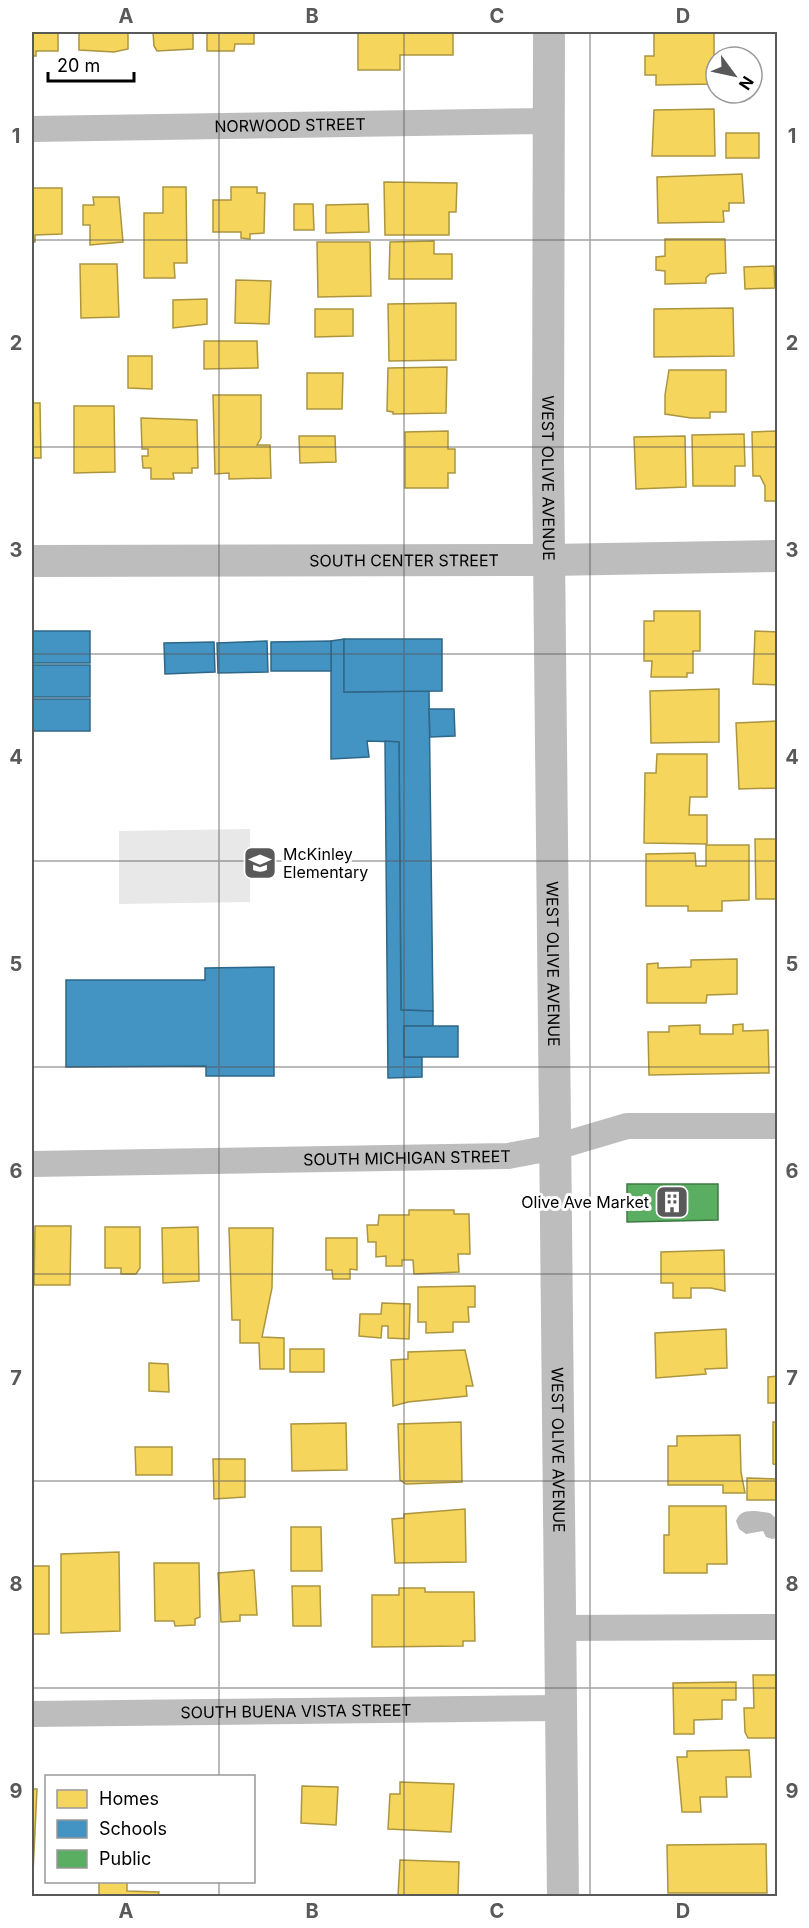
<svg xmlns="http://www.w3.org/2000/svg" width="809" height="1928" font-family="Inter,sans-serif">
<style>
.green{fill:#e8e8e8}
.water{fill:#bababa}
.homes{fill:#f6d55c;stroke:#ac9540;stroke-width:1.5}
.schools{fill:#4393c3;stroke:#2f6788;stroke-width:1.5}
.public{fill:#5aae61;stroke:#3f7a44;stroke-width:1.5}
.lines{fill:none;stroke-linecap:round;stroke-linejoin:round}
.minor{stroke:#bdbdbd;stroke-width:26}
.tertiary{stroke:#bdbdbd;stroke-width:32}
.grid{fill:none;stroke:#595959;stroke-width:1.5;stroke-opacity:0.55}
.labels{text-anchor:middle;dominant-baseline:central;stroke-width:6;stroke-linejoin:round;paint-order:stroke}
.street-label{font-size:16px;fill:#000;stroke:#fff}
.poi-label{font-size:16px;fill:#000;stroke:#fff;text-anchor:start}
.neatline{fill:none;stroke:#595959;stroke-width:2}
.grid-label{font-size:20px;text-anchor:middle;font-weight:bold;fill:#595959}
</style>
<rect width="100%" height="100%" fill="#fff"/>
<polygon class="green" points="250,829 250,902 119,904 119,831"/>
<path class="water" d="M756 1511 770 1513 777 1519V1538L772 1539 766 1537 763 1531 746 1534 739 1529 736 1521C740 1511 746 1511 756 1511Z"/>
<g class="homes">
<polygon points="32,32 58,32 58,51 36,51 36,56 32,56"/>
<polygon points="79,32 128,32 128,49 114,52 79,50"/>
<polygon points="153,32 193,32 193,49 157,51 154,46"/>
<polygon points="207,32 254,32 254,44 235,44 234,51 207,51"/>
<polygon points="392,32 453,32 453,55 400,55 400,70 358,70 358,33 392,33"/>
<polygon points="714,32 714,84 656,85 656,75 645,75 645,56 654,56 654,33"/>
<polygon points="714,109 715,156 652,156 654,110"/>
<rect x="726" y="133" width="33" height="25"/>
<polygon points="742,174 744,203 729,203 729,211 723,211 724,222 658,223 657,177"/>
<polygon points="384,182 457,183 456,212 449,212 449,235 385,235"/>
<polygon points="163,187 186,187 187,263 174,263 175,278 144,278 144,213 163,213"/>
<polygon points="231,187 257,187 257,193 265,193 264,233 250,234 250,239 241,238 241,232 213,232 213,200 231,200"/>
<polygon points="32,188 62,188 62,234 35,235 35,242 32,242"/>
<polygon points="93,197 119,197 123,242 90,245 90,225 83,225 83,205 94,205"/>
<polygon points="294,204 313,204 314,230 294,230"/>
<polygon points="368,204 369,232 326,233 326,205"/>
<polygon points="665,239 725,239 726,273 710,274 706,278 706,283 665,284 665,271 656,270 656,257 665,256"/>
<polygon points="434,241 434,254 452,254 452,279 389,279 390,242"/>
<polygon points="317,242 370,242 371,296 318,297"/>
<polygon points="80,264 117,264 119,317 81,318"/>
<polygon points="774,266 775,288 745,289 744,267"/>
<polygon points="236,280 271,281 269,324 235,323"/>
<polygon points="207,299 207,324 173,328 173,300"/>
<polygon points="456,303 456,360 389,361 388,304"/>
<polygon points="733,308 734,356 654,357 654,309"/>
<polygon points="315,309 353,309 353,336 315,337"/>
<polygon points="204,341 257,341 258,368 204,369"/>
<polygon points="128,356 152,356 152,389 128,388"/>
<polygon points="447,367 446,413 393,414 393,412 387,411 388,368"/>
<polygon points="669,370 726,370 726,412 710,412 710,418 691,418 665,414 665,395"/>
<polygon points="307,373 343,373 342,409 307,409"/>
<polygon points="213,395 261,395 261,438 257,445 270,445 271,478 229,479 229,473 215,474"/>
<polygon points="32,403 40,403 41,458 32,458"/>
<polygon points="74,406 114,406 115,472 74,473"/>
<polygon points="141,418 197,420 198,468 192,468 192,473 173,473 174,479 151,479 151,468 143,468 142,456 148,456 148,449 142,449"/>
<polygon points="448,431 448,449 455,449 455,473 448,473 448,488 405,488 405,432"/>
<polygon points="778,431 778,501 765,501 765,486 760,476 753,476 752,432"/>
<polygon points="744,434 745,466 735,466 735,486 693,486 692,435"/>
<polygon points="299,436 335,436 336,462 300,463"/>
<polygon points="685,436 686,487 636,489 634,437"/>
<polygon points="654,611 700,611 700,651 693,651 693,673 687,673 687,677 651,677 652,661 644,661 644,621 654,621"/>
<polygon points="755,631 778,632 778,685 753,684"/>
<polygon points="719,689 719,742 651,743 650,691"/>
<polygon points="778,721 778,788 739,789 736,723"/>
<polygon points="657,754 707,754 707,797 690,797 689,815 707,815 707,844 644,843 645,773 656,773"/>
<polygon points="755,839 778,839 778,899 756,899"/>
<polygon points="706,845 749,845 749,900 722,901 722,911 688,911 688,906 646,906 646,854 695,853 696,866 706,866"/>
<polygon points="737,959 737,994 707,995 706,1003 647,1003 647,964 658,963 658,968 691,967 691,960"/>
<polygon points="743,1024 743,1031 768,1030 769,1073 649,1075 648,1032 669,1032 669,1026 700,1025 700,1034 733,1034 733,1025"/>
<polygon points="409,1210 454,1210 454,1214 469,1214 470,1254 458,1254 459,1272 414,1274 413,1260 402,1260 402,1266 386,1266 386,1256 376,1257 376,1242 368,1242 367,1225 378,1225 379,1215 409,1215"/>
<polygon points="35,1226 71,1226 70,1285 34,1285"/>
<polygon points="105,1227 140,1227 140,1268 136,1274 121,1274 121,1268 105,1268"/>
<polygon points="198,1227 199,1281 163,1283 162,1228"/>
<polygon points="229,1228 273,1228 272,1288 262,1337 284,1338 284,1369 260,1369 259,1343 240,1343 240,1320 232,1320"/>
<polygon points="326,1238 357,1238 357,1270 350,1269 350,1279 333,1279 332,1270 326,1270"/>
<polygon points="724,1250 725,1291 711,1288 691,1288 691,1298 673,1298 673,1283 661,1283 661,1252"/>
<polygon points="475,1286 475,1307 468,1307 469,1322 453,1322 453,1332 426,1333 426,1322 418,1322 418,1287"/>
<polygon points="382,1303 410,1304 409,1339 388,1338 388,1326 382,1326 381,1338 359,1336 360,1314 381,1314"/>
<polygon points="726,1329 727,1368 705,1369 706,1374 656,1378 655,1333"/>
<rect x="290" y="1349" width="34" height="23"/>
<polygon points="465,1350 473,1386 466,1386 467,1396 408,1402 393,1406 391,1360 408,1359 408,1352"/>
<polygon points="149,1363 168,1364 169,1392 149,1391"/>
<polygon points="778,1376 778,1403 768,1403 768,1377"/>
<polygon points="461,1422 462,1482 406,1484 400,1480 398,1424"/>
<polygon points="773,1422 778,1422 778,1465 773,1464"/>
<polygon points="346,1423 347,1470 292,1471 291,1424"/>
<polygon points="740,1435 741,1472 745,1493 723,1493 723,1485 668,1485 668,1446 677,1446 677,1436"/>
<polygon points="135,1447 172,1447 172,1475 136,1475"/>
<polygon points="213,1459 245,1459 245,1497 214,1499"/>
<polygon points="747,1478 778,1479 778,1500 747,1500"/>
<polygon points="669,1506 726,1506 727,1564 707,1564 707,1573 664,1573 664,1535 669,1535"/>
<polygon points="465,1509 466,1562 395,1563 392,1519 404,1518 404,1514"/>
<polygon points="291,1527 321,1527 322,1571 291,1571"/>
<polygon points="119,1552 120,1631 61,1633 61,1554"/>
<polygon points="154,1563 199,1563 200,1617 195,1619 195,1625 175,1626 174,1621 155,1621"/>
<rect x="32" y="1566" width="17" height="68"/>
<polygon points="254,1570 257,1615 240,1615 240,1621 221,1622 218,1573"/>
<polygon points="292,1586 320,1586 321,1626 293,1626"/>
<polygon points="399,1588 425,1588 425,1592 474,1592 475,1641 463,1641 463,1646 372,1647 372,1595 399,1595"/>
<polygon points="753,1675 778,1675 778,1738 748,1738 745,1732 744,1708 754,1708"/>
<polygon points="736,1682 736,1700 722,1700 722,1719 694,1720 694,1734 674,1734 673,1683"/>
<polygon points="749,1750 751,1777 726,1777 727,1797 700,1797 701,1812 682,1812 677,1757 687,1757 687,1751"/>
<polygon points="400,1782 454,1784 451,1832 388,1829 390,1794 400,1794"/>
<polygon points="302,1786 338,1787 336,1825 301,1823"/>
<polygon points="32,1789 37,1789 33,1873 32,1873"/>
<polygon points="766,1844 767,1893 668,1893 667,1845"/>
<polygon points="400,1860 459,1862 458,1896 398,1896"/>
<polygon points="99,1882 127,1882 127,1891 159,1892 158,1896 99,1896"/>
</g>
<g class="schools">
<rect x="32" y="631" width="58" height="32"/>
<polygon points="344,639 344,692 429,691 433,1011 401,1010 399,742 367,741 369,757 331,759 331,641"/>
<polygon points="344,639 442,639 442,691 344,692"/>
<polygon points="267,641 268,672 218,673 217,643"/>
<polygon points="331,641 331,671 271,671 271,642"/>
<polygon points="214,642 215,672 165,674 164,643"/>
<rect x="32" y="665" width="58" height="32"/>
<rect x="32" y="699" width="58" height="32"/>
<polygon points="429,709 454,709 455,736 430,737"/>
<polygon points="385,741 399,742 401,1010 433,1011 433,1026 404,1026 404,1057 422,1057 422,1077 388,1078"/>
<polygon points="274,967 274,1076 206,1076 206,1066 66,1067 66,980 205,980 205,968"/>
<rect x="404" y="1026" width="54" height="31"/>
</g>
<polygon class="public" points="627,1184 718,1184 718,1220 627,1222"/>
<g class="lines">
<g class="minor">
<path id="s1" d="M32 129 548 121"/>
<path id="s2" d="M32 1164 508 1156 556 1147 627 1126H778"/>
<polyline points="559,1628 778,1627"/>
<path id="s3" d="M32 1714 561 1708"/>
</g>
<g class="tertiary">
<path id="s4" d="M549 32 548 456 563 1896"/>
<path id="s5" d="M32 561 550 560 778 556"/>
</g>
</g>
<path class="grid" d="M219 32V1776M404 32V1896M590 32V1896M32 240H778M32 447H778M32 654H778M32 861H778M32 1067H778M32 1274H778M32 1481H778M32 1688H778M219 1882V1896"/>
<defs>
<g id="school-square" transform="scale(1.725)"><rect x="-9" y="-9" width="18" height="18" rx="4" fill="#595959" stroke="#fff"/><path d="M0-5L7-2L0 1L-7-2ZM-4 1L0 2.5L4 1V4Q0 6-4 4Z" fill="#fff"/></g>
<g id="building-square" transform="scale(1.725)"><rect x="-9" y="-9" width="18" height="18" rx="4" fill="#595959" stroke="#fff"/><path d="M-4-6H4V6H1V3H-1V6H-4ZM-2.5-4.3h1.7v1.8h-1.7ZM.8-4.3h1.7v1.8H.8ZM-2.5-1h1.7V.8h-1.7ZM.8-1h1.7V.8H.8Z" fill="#fff"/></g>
</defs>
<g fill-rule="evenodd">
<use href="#school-square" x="260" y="863"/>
<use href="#building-square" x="672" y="1202"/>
</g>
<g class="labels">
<g class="street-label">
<text stroke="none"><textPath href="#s1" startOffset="258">NORWOOD STREET</textPath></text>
<text stroke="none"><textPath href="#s4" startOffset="446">WEST OLIVE AVENUE</textPath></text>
<text stroke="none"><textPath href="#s5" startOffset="372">SOUTH CENTER STREET</textPath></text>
<text stroke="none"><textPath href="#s4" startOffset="932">WEST OLIVE AVENUE</textPath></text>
<text stroke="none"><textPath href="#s2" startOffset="375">SOUTH MICHIGAN STREET</textPath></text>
<text stroke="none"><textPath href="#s4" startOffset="1418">WEST OLIVE AVENUE</textPath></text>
<text stroke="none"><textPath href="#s3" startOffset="264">SOUTH BUENA VISTA STREET</textPath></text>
</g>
<g class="poi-label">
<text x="283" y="854">McKinley<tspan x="283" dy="18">Elementary</tspan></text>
<text x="649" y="1202" text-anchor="end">Olive Ave Market</text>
</g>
</g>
<rect width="809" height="1928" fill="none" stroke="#ffffff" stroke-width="66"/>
<rect x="45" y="1775" width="210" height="108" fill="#ffffff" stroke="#999999" stroke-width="1.5"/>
<rect x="57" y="1790" width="30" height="18" fill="#f6d55c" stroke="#999999" stroke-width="1.5"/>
<text x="99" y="1805" font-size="18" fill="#000000">Homes</text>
<rect x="57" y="1820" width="30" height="18" fill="#4393c3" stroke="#999999" stroke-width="1.5"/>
<text x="99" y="1835" font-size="18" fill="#000000">Schools</text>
<rect x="57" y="1850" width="30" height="18" fill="#5aae61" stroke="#999999" stroke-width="1.5"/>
<text x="99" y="1865" font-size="18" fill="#000000">Public</text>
<g transform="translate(734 75) rotate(123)"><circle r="28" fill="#ffffff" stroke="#999999" stroke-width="1.5"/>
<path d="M0-4.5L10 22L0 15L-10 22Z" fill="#595959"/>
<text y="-9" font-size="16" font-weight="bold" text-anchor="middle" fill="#000000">N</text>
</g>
<path d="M48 72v9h86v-9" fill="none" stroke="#000000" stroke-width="3"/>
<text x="57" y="72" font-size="18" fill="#000000" stroke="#ffffff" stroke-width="4.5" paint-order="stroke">20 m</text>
<rect x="33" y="33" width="743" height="1862" class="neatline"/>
<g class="grid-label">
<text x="126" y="23">A</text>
<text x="312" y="23">B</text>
<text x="497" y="23">C</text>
<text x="683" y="23">D</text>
<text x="16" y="143">1</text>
<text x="792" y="143">1</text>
<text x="16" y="350">2</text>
<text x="792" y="350">2</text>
<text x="16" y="557">3</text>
<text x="792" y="557">3</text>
<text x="16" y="764">4</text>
<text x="792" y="764">4</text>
<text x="16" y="971">5</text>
<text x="792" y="971">5</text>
<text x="16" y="1178">6</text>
<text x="792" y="1178">6</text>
<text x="16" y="1385">7</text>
<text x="792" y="1385">7</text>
<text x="16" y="1591">8</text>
<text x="792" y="1591">8</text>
<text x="16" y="1798">9</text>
<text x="792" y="1798">9</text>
<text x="126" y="1918">A</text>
<text x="312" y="1918">B</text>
<text x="497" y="1918">C</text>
<text x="683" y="1918">D</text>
</g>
</svg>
